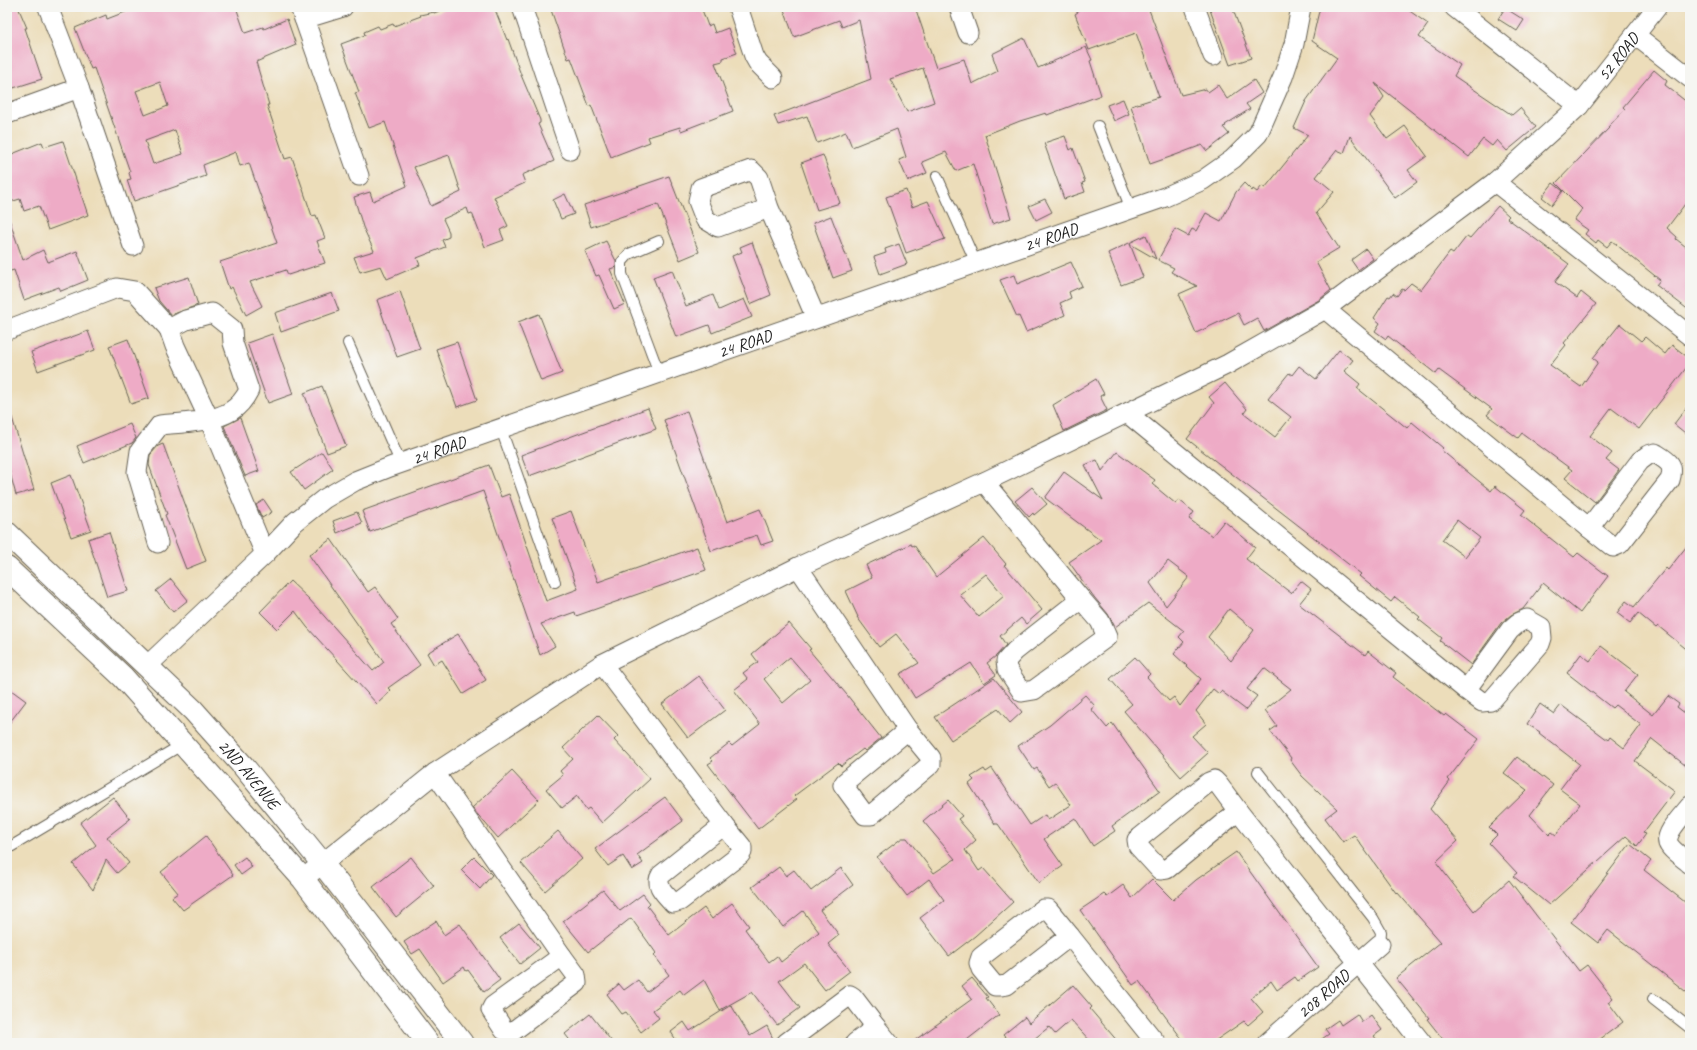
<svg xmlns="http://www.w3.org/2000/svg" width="1697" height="1050" font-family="Caveat,sans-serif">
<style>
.building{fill:#eeabc6;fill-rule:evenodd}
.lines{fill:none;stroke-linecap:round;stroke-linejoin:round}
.service-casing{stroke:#656053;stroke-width:12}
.minor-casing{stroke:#656053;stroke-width:21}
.tertiary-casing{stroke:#656053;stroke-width:24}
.service{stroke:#fff;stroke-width:10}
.minor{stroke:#fff;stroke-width:19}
.tertiary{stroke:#fff;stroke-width:22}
.labels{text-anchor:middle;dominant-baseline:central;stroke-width:4;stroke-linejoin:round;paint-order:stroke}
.street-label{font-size:17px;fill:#1c1c1c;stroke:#f6f6f2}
</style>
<rect width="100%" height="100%" fill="#f6f6f2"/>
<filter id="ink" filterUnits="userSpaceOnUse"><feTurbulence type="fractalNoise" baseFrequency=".025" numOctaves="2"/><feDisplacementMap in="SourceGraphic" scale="8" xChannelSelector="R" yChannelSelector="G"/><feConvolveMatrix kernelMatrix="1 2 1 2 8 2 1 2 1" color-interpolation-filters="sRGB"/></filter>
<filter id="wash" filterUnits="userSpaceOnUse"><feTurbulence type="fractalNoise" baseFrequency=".012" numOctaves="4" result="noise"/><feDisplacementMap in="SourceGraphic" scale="16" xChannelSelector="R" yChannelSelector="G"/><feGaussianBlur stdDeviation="0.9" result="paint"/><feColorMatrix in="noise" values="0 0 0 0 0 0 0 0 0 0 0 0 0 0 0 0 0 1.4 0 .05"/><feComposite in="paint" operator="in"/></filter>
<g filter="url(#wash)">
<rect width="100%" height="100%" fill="#ecddba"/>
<g id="blocks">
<g class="building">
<polygon points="7,7 18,7 27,28 25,28 42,79 7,90"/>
<path d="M138 7H236L245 33 263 27 264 29 287 19 296 45 256 62 269 105H267L285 159 292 157 312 216 316 215 325 238 317 241 325 263 288 275 286 270 250 282 262 306 246 315 232 287 229 289 220 262 277 243 249 163 240 166 236 152 203 165 206 176 134 201 127 180 131 179 129 173 130 172 94 68 91 69 75 28 106 15 107 19ZM160 82 168 106 145 115 136 91ZM175 130 183 154 153 164 145 141Z"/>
<path d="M450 7H494L507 40 508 39 521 75 540 120V123L538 124 554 161 522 175 525 183 494 197 508 226 500 230 504 240 485 247 472 213 469 214 467 208 443 219 449 232V237L442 240 445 247 417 258 420 265 387 279 381 266 360 272 354 257 374 251 363 227 354 197 370 192 373 201 407 186 385 122 369 128 355 93 359 92 341 44 365 35 364 32 378 26 380 29 393 24 394 26 421 16 420 15 434 12V13ZM449 155 461 192 431 206 414 167Z"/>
<polygon points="550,7 701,7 708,26 712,24 715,33 728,28 737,53 723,58 723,61 715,63 733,111 681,131 680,127 648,137 650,142 611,157 591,105 589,106 571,58 568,59"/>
<path d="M783 7H915L936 68 964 59 972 84 998 71 992 54 1024 38 1038 68 1086 47 1092 60 1090 61 1101 95 1047 115 1046 113 1020 121 985 135 1011 218 992 224 973 164 956 171 946 152 922 162 927 173 908 181 899 160 906 157 897 129 852 147 846 132 817 143 807 116 778 125 774 116 871 79 859 20 842 27 839 20 794 37ZM923 68 934 102 907 112 890 79Z"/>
<polygon points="1076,7 1148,7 1181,95 1206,89 1208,92 1218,85 1227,99 1254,80 1262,93 1246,104 1250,109 1225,125 1226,126 1223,127 1229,134 1207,151 1202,145 1173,156 1150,164 1131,106 1159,97 1136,33 1089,50 1075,14 1078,12"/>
<polygon points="1209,7 1232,7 1251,58 1230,65"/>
<polygon points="1320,7 1404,7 1428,24 1419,37 1460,65 1454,76 1512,115 1520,108 1536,127 1507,151 1497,140 1492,146 1483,139 1469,157 1375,83 1384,97 1370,116 1387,139 1405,126 1427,156 1408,170 1417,182 1395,198 1350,136 1344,153 1337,150 1316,177 1334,192 1316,213 1339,248 1316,262 1331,290 1319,300 1264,331 1257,318 1244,325 1238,313 1196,333 1179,294 1197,286 1171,272 1174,268 1158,260 1175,229 1188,236 1192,229 1196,231 1206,213 1221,221 1236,192 1244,183 1252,191 1253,189 1257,192 1262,186 1265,188 1308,135 1294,128 1306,101 1337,58 1312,41"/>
<polygon points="1505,8 1524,20 1517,31 1498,19"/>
<polygon points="1654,70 1667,81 1665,85 1688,103 1685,108 1690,112 1690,209 1685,204 1667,228 1677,237 1676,239 1690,250 1690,311 1656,285 1660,280 1612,241 1607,247 1598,240 1596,243 1585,234 1588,230 1574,220 1582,209 1556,183 1609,128 1608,127 1625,109 1623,107"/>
<polygon points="1123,99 1129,114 1114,121 1107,105"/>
<polygon points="1065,136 1070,150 1073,148 1085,182 1082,183 1085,192 1064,199 1044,143"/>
<polygon points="63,141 88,215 48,230 39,206 24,211 20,199 10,202 7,192 7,180 11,178 7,168 7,156 42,142 44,147"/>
<polygon points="823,155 840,203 817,210 801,163"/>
<polygon points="669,176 699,252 680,260 658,204 591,227 584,205"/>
<polygon points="1553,183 1563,191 1552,205 1542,197"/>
<polygon points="906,190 912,207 928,201 945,239 906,253 886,197"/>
<polygon points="565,194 574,214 561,219 553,200"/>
<polygon points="1045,199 1052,212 1036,220 1029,206"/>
<polygon points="1498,206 1509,216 1507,218 1569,264 1555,282 1577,298 1581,292 1596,304 1564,343 1566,345 1550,365 1581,387 1598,362 1593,358 1620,324 1641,341 1645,337 1665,354 1672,345 1690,359 1690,363 1639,429 1611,408 1590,436 1612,453 1606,460 1619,470 1595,502 1565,478 1572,470 1522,433 1518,438 1487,415 1492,409 1439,370 1436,374 1388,336 1386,339 1375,331 1380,323 1374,318 1388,296 1390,297 1393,293 1397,296 1402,289 1404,290 1411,283 1421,290 1450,252 1453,254 1467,236 1470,238"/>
<polygon points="831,216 852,271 833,278 813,223"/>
<polygon points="7,219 9,219 23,260 43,250 48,262 77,251 88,280 61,291 59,287 24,300 14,270 7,272"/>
<polygon points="1146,235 1156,259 1130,244 1143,277 1121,285 1108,253"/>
<polygon points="606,241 616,261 616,267 610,269 625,304 614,309 599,275 596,276 585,251"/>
<polygon points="752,242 771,295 750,304 732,256 742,252 740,247"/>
<polygon points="899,244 907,264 880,274 874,257 886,253 885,249"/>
<polygon points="1366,249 1373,259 1358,270 1351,260"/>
<polygon points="1071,262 1082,286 1069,292 1071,298 1060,303 1065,315 1026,332 1019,316 1017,317 1000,280 1014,275 1017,284"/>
<polygon points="672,270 686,306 713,295 719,310 744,299 752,317 712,333 709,325 676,337 653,277"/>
<polygon points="189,277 198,305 171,315 159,301 154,288"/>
<polygon points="400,291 420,349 397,357 377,300"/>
<polygon points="332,293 339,311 281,332 275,313"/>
<polygon points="539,314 562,373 541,381 518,322"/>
<polygon points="88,331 95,350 38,371 31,352"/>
<polygon points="272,334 293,394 268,403 247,343"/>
<polygon points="128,339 149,398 131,404 109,346"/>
<polygon points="457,342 477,400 457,407 436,349"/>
<path d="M1339 350 1353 360 1344 371 1360 384 1357 388 1407 428 1412 422 1443 448 1441 450 1491 491 1495 486 1525 510 1521 515 1574 557 1578 553 1608 576 1580 613 1543 583 1523 609 1511 615 1501 623 1471 665 1440 641 1442 638 1418 619 1420 617 1395 597 1391 602 1359 576 1361 574 1187 439 1214 403 1209 397 1225 383 1247 409 1244 413 1275 437 1291 417 1268 399 1289 373 1292 375 1299 366 1316 379ZM1457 520 1480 538 1465 557 1442 540Z"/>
<polygon points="1096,379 1104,394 1100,396 1107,410 1064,431 1053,405"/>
<polygon points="322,386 346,446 327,453 304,393"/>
<polygon points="1690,403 1690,437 1674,424"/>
<polygon points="648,408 656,429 529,476 521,455"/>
<polygon points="10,411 34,490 16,495 7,462 7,412"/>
<polygon points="687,411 727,522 760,509 773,541 761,545 757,535 711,551 664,420"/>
<polygon points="240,418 259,471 245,476 224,426"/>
<polygon points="130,424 136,438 132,443 84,463 77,446"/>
<polygon points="163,444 206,561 186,569 165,515 167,514 149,465 150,455 158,446"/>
<polygon points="322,452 333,469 304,490 291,472"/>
<path d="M1117 452 1155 480 1152 484 1176 504 1179 500 1194 512 1189 519 1212 536 1224 521 1236 531 1255 547 1246 559 1291 593 1301 581 1311 589 1299 604 1365 655 1368 651 1396 673 1393 677 1444 716 1446 714 1479 739 1448 779 1450 781 1430 809 1458 841 1436 862 1474 911 1509 880 1579 971 1587 965 1613 998 1608 1002 1623 1022 1595 1043H1446L1427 1019 1429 1018 1396 978 1441 942 1397 892 1396 893 1354 835 1343 842 1325 818 1337 809 1302 776 1290 760 1291 758 1270 731 1277 726 1265 710 1291 689 1264 668 1247 689 1257 696 1246 710 1221 691 1219 694 1213 689 1196 711 1206 724 1192 736 1208 753 1181 777 1124 711 1132 704 1110 679 1135 657 1150 674 1147 677 1169 701 1174 697 1180 706 1201 679 1174 654 1184 642 1179 637 1184 631 1148 603 1115 627 1108 614 1094 597 1069 562 1101 540 1045 498 1064 472 1103 500 1085 465 1097 460 1102 471ZM1168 561 1189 577 1166 606 1150 583ZM1229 609 1254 630 1231 661 1208 637Z"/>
<polygon points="489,465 501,497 509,494 546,601 578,589 552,518 571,511 598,582 697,547 706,570 576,616 575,612 541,624 555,646 540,655 483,491 370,532 362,511"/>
<polygon points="71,475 91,530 71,537 51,483"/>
<polygon points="1032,487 1047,504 1034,515 1033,513 1029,517 1015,501"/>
<polygon points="264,500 272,512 262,518 256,505"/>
<polygon points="357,512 362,523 337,533 333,521"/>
<polygon points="109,532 128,591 107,597 88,539"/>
<path d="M984 538 1006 564 1004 565 1042 610 1026 624 1021 618 1000 636 1006 645 996 656 987 663 996 675 984 683 971 663 915 698 900 674 919 663 896 634 879 647 857 617H858L846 591 872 578 866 565 911 544 912 546 914 545 936 577ZM986 574 1004 596 979 617 960 595Z"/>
<polygon points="331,539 368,592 375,587 398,619 391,624 420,665 388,688 391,691 377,704 307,627 295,611 277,629 260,612 290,581 309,599 373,671 384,662 309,555"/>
<polygon points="1690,542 1690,652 1658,626 1656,628 1638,613 1630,623 1617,613 1626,601 1634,607 1666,568 1668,570"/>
<polygon points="171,579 188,600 173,612 156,591"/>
<path d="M789 623 811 649 809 650 847 695 881 738 865 751 863 749 841 766 838 763 794 796 797 799 758 829 708 764 713 761 710 758 729 743 732 746 760 724 734 690 748 679 743 673 758 662 752 654ZM790 657 810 680 783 703 764 679Z"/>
<polygon points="458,634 486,680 463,694 442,660 434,665 427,653"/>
<polygon points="1601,646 1638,674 1624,692 1653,715 1668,696 1679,704 1677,707 1690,717 1690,769 1652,739 1635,761 1675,791 1643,833 1646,834 1637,846 1626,836 1549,905 1513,876 1517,873 1489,843 1497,835 1489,827 1527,790 1504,773 1517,757 1553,785 1530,815 1549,835 1552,832 1556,835 1580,804 1560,789 1579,764 1539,733 1540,732 1527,724 1540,704 1554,714 1561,705 1608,740 1610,737 1624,748 1641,725 1615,705 1612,708 1567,673 1581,654 1590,661"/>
<polygon points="699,676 725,710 688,738 662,704"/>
<polygon points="994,678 1022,712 1010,723 998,709 951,740 935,717"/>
<polygon points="7,687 26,701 7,726"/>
<polygon points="1085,695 1095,706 1091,709 1107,728 1112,723 1160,791 1112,826 1115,831 1093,846 1075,818 1044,839 1063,866 1039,883 998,824 995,824 969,784 974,780 971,777 984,769 986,772 992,768 1030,825 1045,815 1048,820 1071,805 1055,782 1049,786 1037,768 1034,770 1018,746 1050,725"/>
<polygon points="598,715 618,736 614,740 650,779 602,823 589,808 586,810 577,796 562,808 546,789 563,775 560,771 573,759 563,748"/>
<polygon points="512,771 539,800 498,838 472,808"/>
<polygon points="113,797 130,819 107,837 129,863 117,873 106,860 93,890 73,864 96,845 80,823"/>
<polygon points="665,797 683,821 637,855 643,863 632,870 623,856 608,866 595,849"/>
<polygon points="948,800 962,816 958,819 976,840 965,850 979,871 983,868 1013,902 975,936 949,956 920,918 944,900 929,879 907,896 877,857 902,838 907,838 934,873 955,859 923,821"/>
<polygon points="558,831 582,859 545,891 521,863"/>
<polygon points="206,836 233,875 183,910 172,897 178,893 161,872"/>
<polygon points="1630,844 1651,861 1644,870 1690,906 1690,995 1608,930 1598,943 1571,922"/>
<polygon points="1236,852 1318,967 1298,981 1295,977 1277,990 1271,981 1251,998 1263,1012 1248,1025 1244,1021 1212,1043 1185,1043 1139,981 1133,985 1080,910 1104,894 1107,897 1123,885 1132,898 1152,879 1173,900 1196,880"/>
<polygon points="245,857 252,867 241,875 234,865"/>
<polygon points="411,857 434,886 396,917 373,887"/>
<polygon points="474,857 492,875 480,889 461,870"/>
<polygon points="779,867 786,876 794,870 811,891 841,868 853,885 820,910 839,935 828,944 850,971 825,990 804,963 779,981 800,1008 777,1025 752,992 720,1010 704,980 684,995 680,990 653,1010 659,1018 641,1032 626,1012 622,1014 607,994 619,984 624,990 638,980 647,992 669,975 654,955 656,953 631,918 588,952 563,921 603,890 620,911 643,894 650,903 647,906 669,935 704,908 712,919 732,903 749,926 745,929 769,962 777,956 781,962 819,932 803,911 783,927 752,887"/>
<polygon points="436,921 444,935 460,924 500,980 484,992 468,970 466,971 464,967 443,982 420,949 412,954 404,942"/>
<polygon points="519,923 540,948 520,964 500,938"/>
<polygon points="972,978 988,997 986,998 999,1015 963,1043 911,1043 972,999 962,986"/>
<polygon points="1073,985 1092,1007 1090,1009 1119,1043 1092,1043 1071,1020 1055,1034 1049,1027 1029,1043 1010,1043 1003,1035 1025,1017 1029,1023"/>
<polygon points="731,1005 750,1036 767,1026 775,1043 672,1043 676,1040 671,1032 684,1022 690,1031"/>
<polygon points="590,1014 613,1043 572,1043 565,1034"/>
<polygon points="1357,1014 1362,1022 1371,1015 1382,1030 1374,1036 1379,1043 1316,1043 1329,1034 1325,1029 1338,1020 1341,1025"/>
</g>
</g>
</g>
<g filter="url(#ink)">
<use href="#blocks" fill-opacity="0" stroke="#656053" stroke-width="1"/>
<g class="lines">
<g class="service-casing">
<g id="service">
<polyline points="1098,126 1131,209"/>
<polyline points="937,176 976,263"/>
<polyline points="659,241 629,254 622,262 622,274 659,373"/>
<polyline points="348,343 401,464"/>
<polyline points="501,429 555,582"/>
<polyline points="1258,772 1373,918 1381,932 1380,944"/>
<polyline points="7,849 183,744"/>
<polyline points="1653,999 1690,1028"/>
</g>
</g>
<g class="minor-casing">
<g id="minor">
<polyline points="48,7 79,88 133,246"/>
<polyline points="300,7 359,176"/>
<polyline points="522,7 570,150"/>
<polyline points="738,7 754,56 758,63 773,78"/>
<polyline points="959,7 968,33"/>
<polyline points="1195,7 1213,56"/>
<polyline points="1454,7 1579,106"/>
<polyline points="304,19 343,7"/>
<polyline points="1635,35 1690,78"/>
<polyline points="7,114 79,88"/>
<polyline points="1495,182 1690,336"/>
<polyline points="769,208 718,227 705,219 698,201 701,188 751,170 759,178 769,208 816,318"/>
<polyline points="1325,309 1589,528"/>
<polyline points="7,330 117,288 135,291 169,329"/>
<polyline points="1127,413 1466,690"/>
<path d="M1655 453C1668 461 1675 464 1670 480L1620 544 1613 547 1589 528 1640 461 1648 455Z"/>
<polyline points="984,482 1081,599"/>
<path d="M158 543 137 472 140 451 160 425C180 423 214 422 231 411 239 406 245 398 249 390L233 343 232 329 212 313 186 320 169 329 175 346 209 419 265 554"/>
<polyline points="798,567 908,730"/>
<polygon points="1081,599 1100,621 1107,637 1034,690 1022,692 1007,669 1006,661 1015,651"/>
<polygon points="1527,619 1541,627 1542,638 1540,644 1491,701 1482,702 1466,690 1510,630 1518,623"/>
<polyline points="602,664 724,825"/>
<path id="s1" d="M147 666 265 554 295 522 324 499 355 481 390 467 1165 197 1203 180 1233 159 1258 134 1283 77 1294 44 1301 7"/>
<polygon points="908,730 931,758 931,764 871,815 865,815 843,785 845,782"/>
<polyline points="435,773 562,956"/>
<polygon points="1214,780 1218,784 1238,811 1167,869 1160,870 1138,846 1137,840 1209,782"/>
<path d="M1690 806C1684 814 1662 835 1669 845 1673 852 1684 858 1690 864"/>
<polyline points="1238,811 1422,1043"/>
<path d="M724 825 742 847V852L740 855 680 901 673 903C666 894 654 886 661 875Z"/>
<path id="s2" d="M303 879 435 773 602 664 798 567 984 482 1228 364 1325 309 1495 182 1579 106 1657 7"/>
<polygon points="1043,909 1048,909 1070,936 1007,985 1000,986 995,986 981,969 979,963 981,957"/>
<polyline points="1070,936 1156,1043"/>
<polygon points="562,956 576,975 577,983 512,1032 508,1032 504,1030 491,1010 493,1006"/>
<polyline points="876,1027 889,1043"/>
<polyline points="786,1043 850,995 853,997 876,1027 855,1043"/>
<path id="s3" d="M1267 1043 1380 944"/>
</g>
</g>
<g class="tertiary-casing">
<g id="tertiary">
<path id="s4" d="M7 533 193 710 244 767 322 863 462 1043"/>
<polyline points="7,568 123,677 303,879 428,1043"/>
</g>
</g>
<use href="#service" class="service"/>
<use href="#minor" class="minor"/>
<use href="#tertiary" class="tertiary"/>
</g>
</g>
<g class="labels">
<g class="street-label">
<text stroke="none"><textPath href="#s2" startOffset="1563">52 ROAD</textPath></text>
<text stroke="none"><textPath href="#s1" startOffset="1017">24 ROAD</textPath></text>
<text stroke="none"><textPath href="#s1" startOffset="693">24 ROAD</textPath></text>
<text stroke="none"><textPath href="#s1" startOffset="369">24 ROAD</textPath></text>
<text stroke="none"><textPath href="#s4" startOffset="342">2ND AVENUE</textPath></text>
<text stroke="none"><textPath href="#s3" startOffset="75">208 ROAD</textPath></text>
</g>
</g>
<rect width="1697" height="1050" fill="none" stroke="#f6f6f2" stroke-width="24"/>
</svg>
